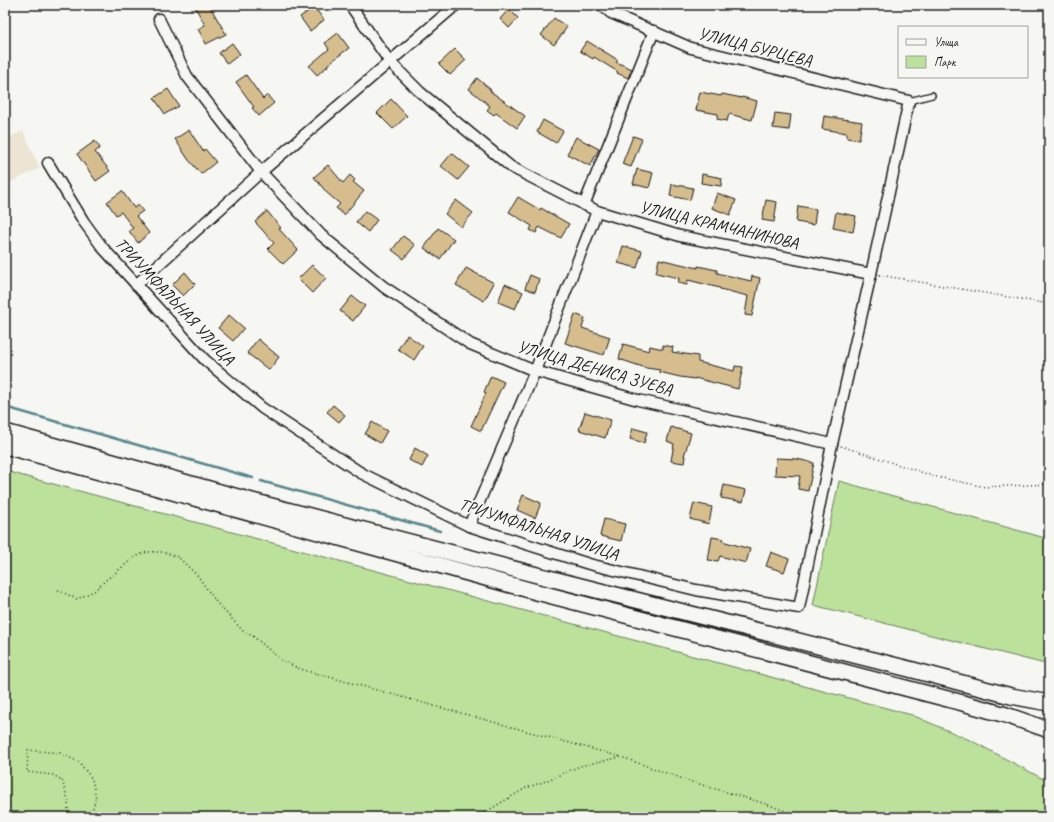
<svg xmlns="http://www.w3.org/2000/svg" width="1054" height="822" font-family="Caveat,sans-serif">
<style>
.built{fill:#ece5d4}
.green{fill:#bbe19b;stroke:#6c7e5c}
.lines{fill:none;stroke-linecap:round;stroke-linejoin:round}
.stream{stroke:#55858c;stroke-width:2.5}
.building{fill:#d6bd8d;stroke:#1c1c1c}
.service-casing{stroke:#1c1c1c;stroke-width:8}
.minor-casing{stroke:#1c1c1c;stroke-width:13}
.primary-casing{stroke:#1c1c1c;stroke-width:18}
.path{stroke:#1c1c1c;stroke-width:1.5;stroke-dasharray:1 3;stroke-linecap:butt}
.service{stroke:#f6f6f2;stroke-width:5}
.minor{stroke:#f6f6f2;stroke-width:10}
.primary{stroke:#f6f6f2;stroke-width:15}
.labels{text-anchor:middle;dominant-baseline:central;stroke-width:4;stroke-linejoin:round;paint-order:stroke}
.street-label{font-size:17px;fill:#1c1c1c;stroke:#f6f6f2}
</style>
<rect width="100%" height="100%" fill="#f6f6f2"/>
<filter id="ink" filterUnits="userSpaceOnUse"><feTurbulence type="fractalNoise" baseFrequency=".025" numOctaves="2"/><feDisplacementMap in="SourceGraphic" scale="8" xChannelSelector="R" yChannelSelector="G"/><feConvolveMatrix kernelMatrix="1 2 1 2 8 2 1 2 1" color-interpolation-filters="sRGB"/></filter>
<g filter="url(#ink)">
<polygon class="built" points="23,131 40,168 5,185 5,139"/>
<g class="green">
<polygon points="5,471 912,715 972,741 1049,782 1049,817 5,817"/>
<polygon points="839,481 1049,539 1049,665 813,605"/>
</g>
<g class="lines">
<g class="stream">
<polyline points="5,407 253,478"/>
<polyline points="261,481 440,531"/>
</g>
</g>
<g class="building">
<polygon points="194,5 209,5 226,34 206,44 198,29 205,25"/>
<polygon points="314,7 324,20 310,31 300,17"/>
<polygon points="509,9 518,18 509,28 500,19"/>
<polygon points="554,18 567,27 554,45 541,35"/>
<polygon points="338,33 349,48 327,65 328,66 317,75 309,66 329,49 325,43"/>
<polygon points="587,41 618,60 616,62 632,69 628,78 617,73 618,72 594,57 593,59 580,51"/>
<polygon points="232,43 240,54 227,64 219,53"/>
<polygon points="455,49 466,60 450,75 439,64"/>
<polygon points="246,75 263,99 267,95 274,103 259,116 252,108 254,107 236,82"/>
<polygon points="477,78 491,90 490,91 525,116 517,128 496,113 494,115 487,110 490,106 469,89"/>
<polygon points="168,89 179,106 165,114 154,98"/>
<polygon points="700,92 721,96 722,94 742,98 742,97 757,101 752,120 729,114 727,121 717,119 718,114 696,110"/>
<polygon points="391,99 407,116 393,129 377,113"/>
<polygon points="775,113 791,115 789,130 773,128"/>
<polygon points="824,116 862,122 859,140 847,138 847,133 822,129"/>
<polygon points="543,120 563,131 556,143 537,132"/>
<polygon points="189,130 203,151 205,149 216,162 201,174 188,159 175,139"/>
<polygon points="633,136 642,139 631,167 622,164"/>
<polygon points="576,137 599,149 590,166 567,154"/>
<polygon points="95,141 100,148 95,152 110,171 96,181 77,154"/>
<polygon points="452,153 469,167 458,180 441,166"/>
<polygon points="328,165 343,183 350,175 355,180 353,182 364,191 344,215 336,208 340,204 327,193 314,177"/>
<polygon points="637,169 653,173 649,188 633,184"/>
<polygon points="702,174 722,178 721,186 701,183"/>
<polygon points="672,184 693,188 690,200 670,196"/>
<polygon points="122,191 134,208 138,205 143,211 136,216 149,233 138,243 129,231 133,228 121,212 116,215 107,202"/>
<polygon points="717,193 736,200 730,215 712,208"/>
<polygon points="518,197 540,210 541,208 569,224 561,238 539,227 536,233 530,230 532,226 509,212"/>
<polygon points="456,200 473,213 461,227 445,214"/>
<polygon points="766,200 777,202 774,222 762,220"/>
<polygon points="798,206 816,209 814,225 796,222"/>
<polygon points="267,211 281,228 279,229 298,250 283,264 268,249 274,243 255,222"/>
<polygon points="365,211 377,220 368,232 356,222"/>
<polygon points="836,212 856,216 853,232 833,228"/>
<polygon points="438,228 454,239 440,259 424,248"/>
<polygon points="403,236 415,245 404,259 392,250"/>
<polygon points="623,246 642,251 637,268 618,263"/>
<polygon points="659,259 698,268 698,266 717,270 717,273 751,281 752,276 760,278 752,316 745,315 748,296 720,289 720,288 688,280 687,285 678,283 679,278 656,273"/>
<polygon points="312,265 326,278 312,293 298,279"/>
<polygon points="466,268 494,283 484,301 456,285"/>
<polygon points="185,272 195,284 183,296 172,285"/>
<polygon points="530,275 539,279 535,292 525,288"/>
<polygon points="505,284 523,292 515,309 498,302"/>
<polygon points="352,296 365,306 353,321 340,311"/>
<polygon points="575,314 585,318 582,328 610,337 604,355 565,343"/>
<polygon points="229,315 244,328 233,341 218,328"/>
<polygon points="407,335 423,346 414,360 398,349"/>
<polygon points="258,339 279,357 269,370 247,353"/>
<polygon points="623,344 649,351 650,346 663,349 663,345 673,347 672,352 698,356 698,362 734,371 735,366 743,367 738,389 695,378 695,379 680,377 659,372 660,370 646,368 619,359"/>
<polygon points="491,376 504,382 481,431 471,426 486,393 484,392"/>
<polygon points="333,405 345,415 339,422 327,412"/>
<polygon points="585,412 611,420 605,438 579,430"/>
<polygon points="372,422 387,431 380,443 365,434"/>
<polygon points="671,427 691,433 684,456 685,456 684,463 671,461 674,444 667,441"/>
<polygon points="633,428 647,432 644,443 630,439"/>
<polygon points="415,448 428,456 422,467 409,460"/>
<polygon points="776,458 797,459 814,463 808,491 798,489 800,476 775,475"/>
<polygon points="724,485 746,490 743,502 721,498"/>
<polygon points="523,495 541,503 535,518 517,510"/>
<polygon points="694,503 712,507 709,524 690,519"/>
<polygon points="604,519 625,524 621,541 600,536"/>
<polygon points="712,537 723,539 722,541 750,549 746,563 720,556 718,561 708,560"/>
<polygon points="771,552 789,559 784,572 766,566"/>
</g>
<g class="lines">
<g class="service-casing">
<polyline id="service" points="909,101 932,95"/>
</g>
<g class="minor-casing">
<g id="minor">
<polyline points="350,5 390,62 420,92 511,167 597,211 680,236 871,274"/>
<polyline points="159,19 187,76 261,172 321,235 384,287 470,344 535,371 638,400 832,444"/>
<polyline points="48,163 84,222 103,248 205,360 262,408 361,473 469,526 589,564 696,590 799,608 832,444 871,274 909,101 691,48 611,13 601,5"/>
<polyline points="584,205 654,31"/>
<polyline points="136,285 261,172 456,5"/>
<polyline points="469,526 535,371 597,211"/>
</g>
</g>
<g class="primary-casing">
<g id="primary">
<polyline points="5,432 252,501 537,575 913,670 1011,696 1049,703"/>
<polyline points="5,446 533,591 963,703 1006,715 1049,730"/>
</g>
</g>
<g class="path">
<polyline points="879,275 1049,304"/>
<polyline points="841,446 933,476 985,487 1049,484"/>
<polyline points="58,590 77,599 94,591 106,580 135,557 147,552 163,552 178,557 197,575 217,603 243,631 253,636 281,660 300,669 621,757"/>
<polyline points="68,817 68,800 62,780 53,775 27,772 28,750 60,753 79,762 92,779 96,798 90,817"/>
<polyline points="477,817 526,788 543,782 580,766 621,757 689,781 769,805 802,817"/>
</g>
<use href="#service" class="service"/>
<use href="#minor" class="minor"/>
<use href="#primary" class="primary"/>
</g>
</g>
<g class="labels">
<g class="street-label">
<text transform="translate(755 47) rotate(14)">УЛИЦА БУРЦЕВА</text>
<text transform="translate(719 225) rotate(13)">УЛИЦА КРАМЧАНИНОВА</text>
<text transform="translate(175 301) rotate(47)">ТРИУМФАЛЬНАЯ УЛИЦА</text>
<text transform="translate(595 368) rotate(16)">УЛИЦА ДЕНИСА ЗУЕВА</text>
<text transform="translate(539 529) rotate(18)">ТРИУМФАЛЬНАЯ УЛИЦА</text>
</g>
</g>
<rect width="1054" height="822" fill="none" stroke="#f6f6f2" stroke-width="20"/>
<rect x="10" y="10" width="1034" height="802" fill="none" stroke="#1c1c1c" stroke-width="1.5" filter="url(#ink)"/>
<rect x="898" y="26" width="130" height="52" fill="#f6f6f2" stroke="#9f9f9c"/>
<rect x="906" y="39" width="20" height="6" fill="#f6f6f2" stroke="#9f9f9c"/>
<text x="934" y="46" font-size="12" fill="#1c1c1c">Улица</text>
<rect x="906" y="56" width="20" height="12" fill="#bbe19b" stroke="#9f9f9c"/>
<text x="934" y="66" font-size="12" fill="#1c1c1c">Парк</text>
</svg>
